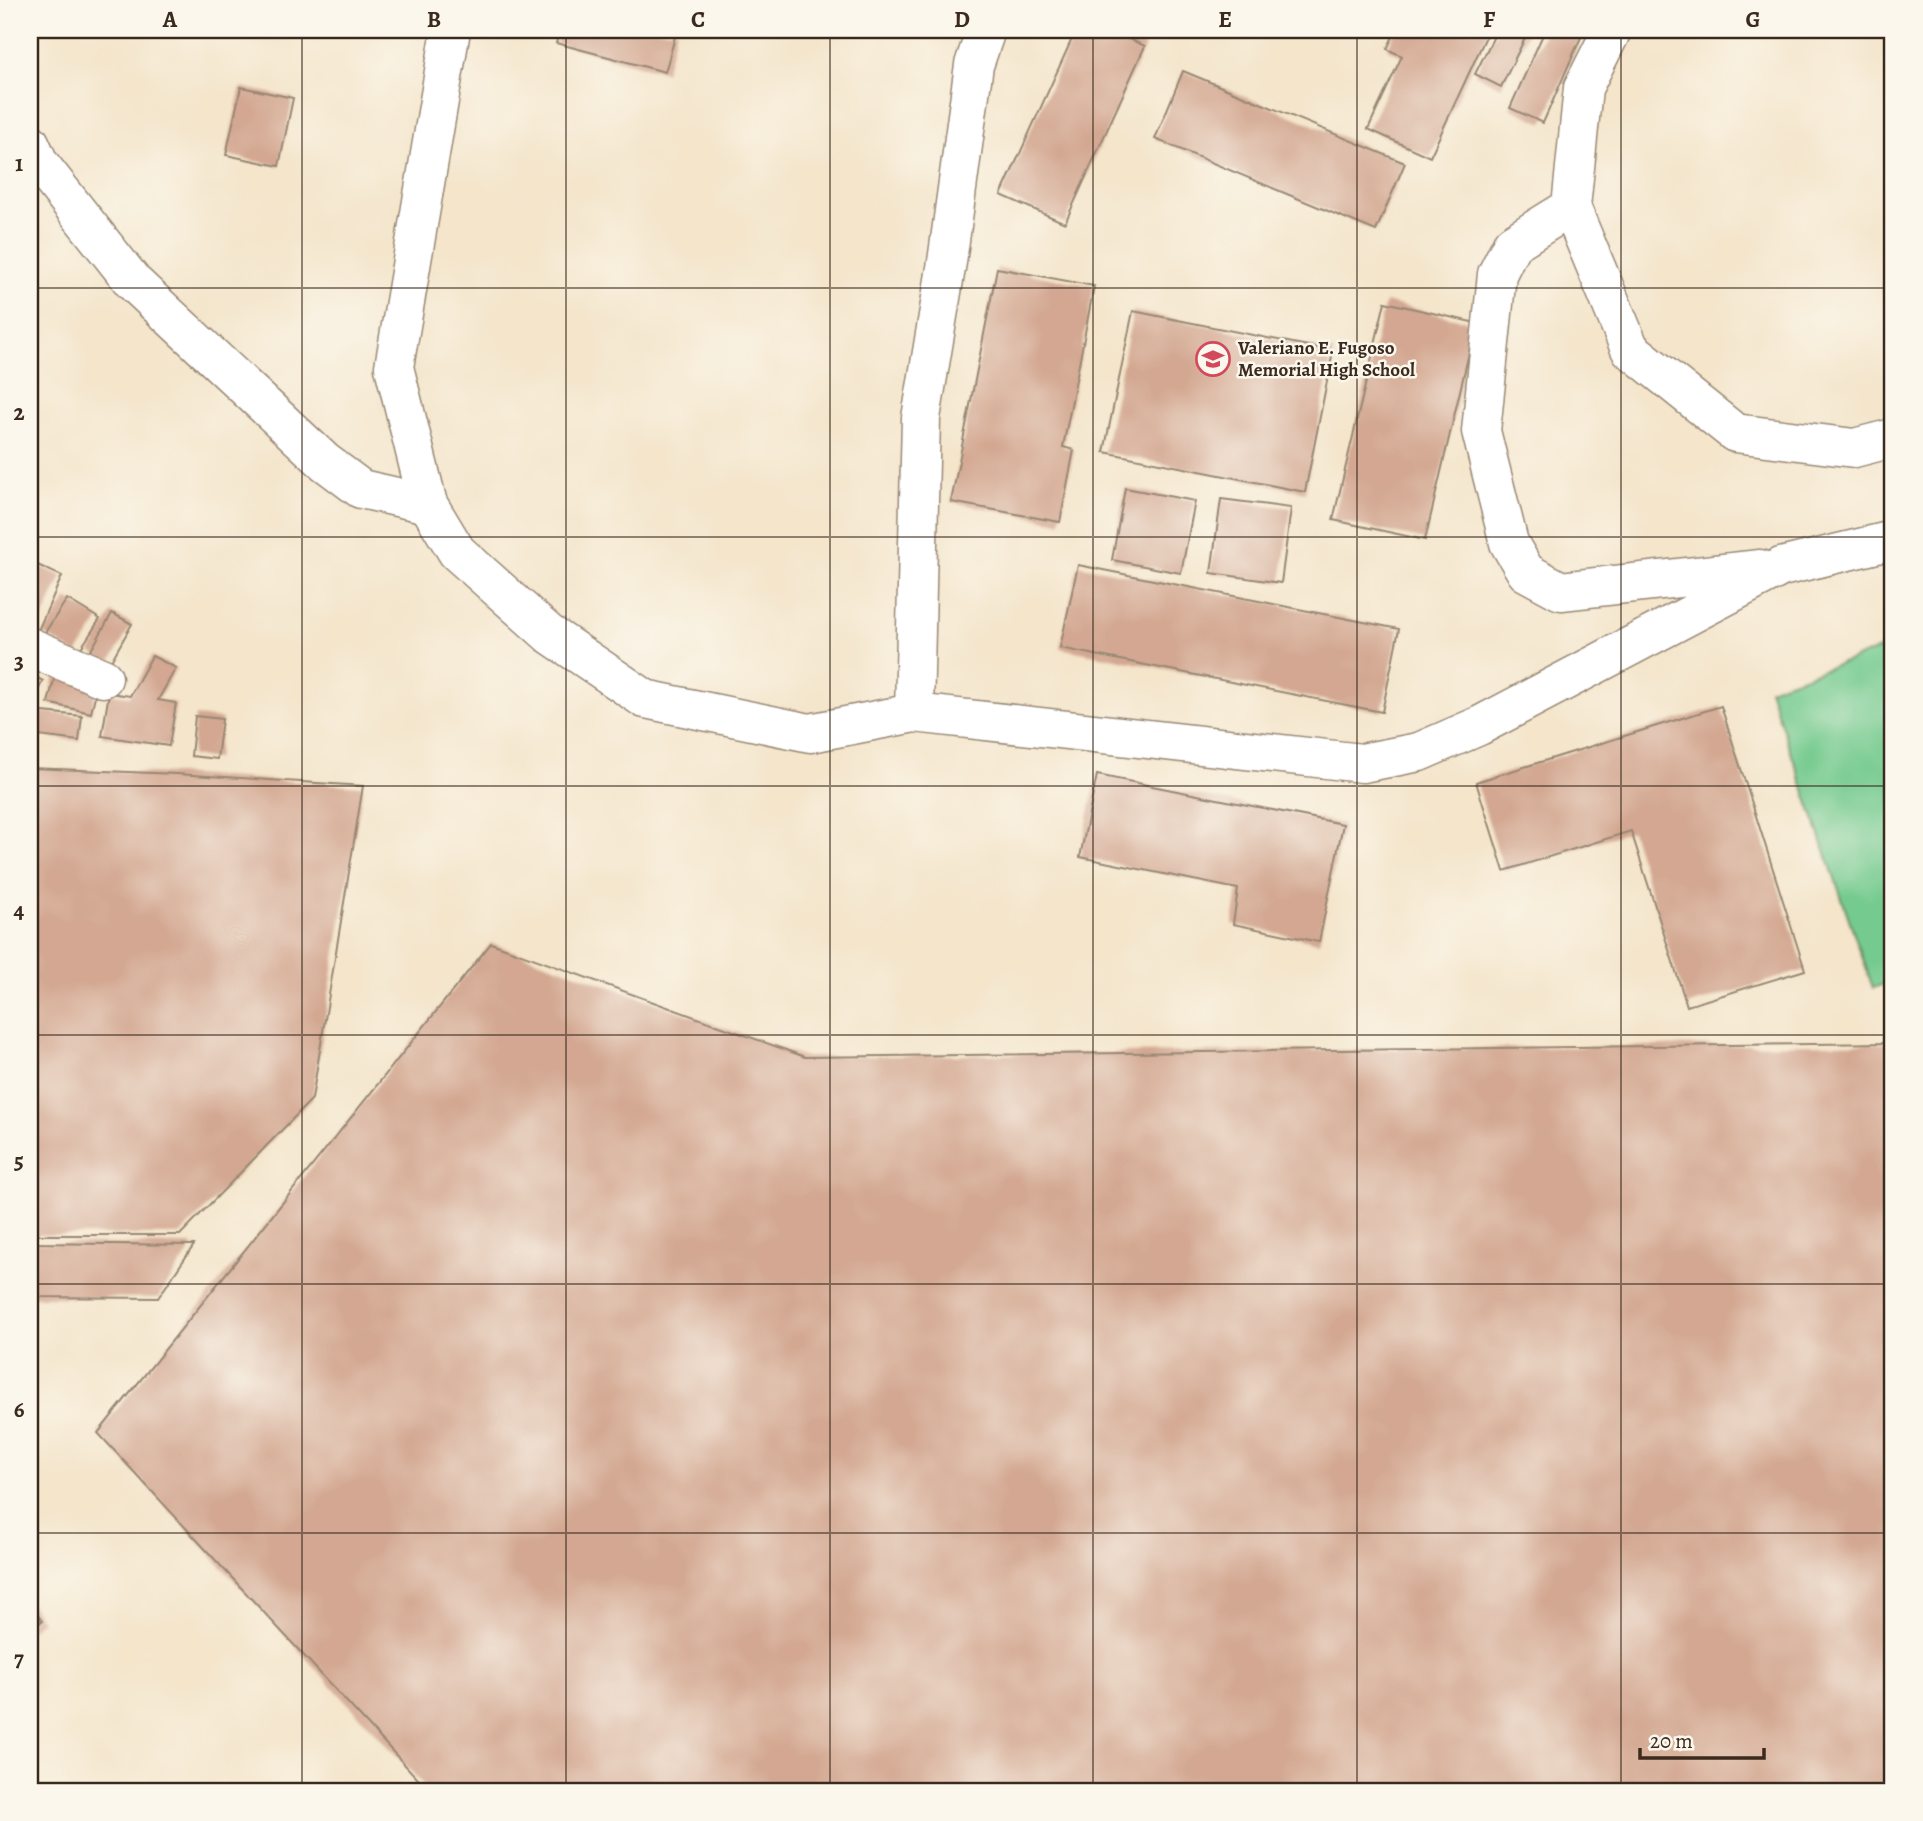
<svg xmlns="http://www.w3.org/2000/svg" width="1923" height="1821" font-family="Alegreya,serif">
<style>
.green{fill:#74ca8f;stroke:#587a56;stroke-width:2}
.building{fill:#d3a791}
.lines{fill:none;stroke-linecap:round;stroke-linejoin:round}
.minor-casing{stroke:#988874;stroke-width:41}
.minor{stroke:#fff;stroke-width:38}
.grid{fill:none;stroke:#3b2a1e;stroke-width:2;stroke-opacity:0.55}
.labels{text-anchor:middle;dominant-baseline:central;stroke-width:5;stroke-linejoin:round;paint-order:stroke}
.poi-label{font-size:19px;font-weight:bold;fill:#3b2a1e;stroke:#fbf7ec;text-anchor:start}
.neatline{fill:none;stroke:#3b2a1e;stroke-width:2.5}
.grid-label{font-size:23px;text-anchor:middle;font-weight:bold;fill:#3b2a1e}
</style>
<rect width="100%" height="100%" fill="#fbf7ec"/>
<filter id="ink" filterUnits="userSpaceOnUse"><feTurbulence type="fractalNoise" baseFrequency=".0143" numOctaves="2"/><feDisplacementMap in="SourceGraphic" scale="14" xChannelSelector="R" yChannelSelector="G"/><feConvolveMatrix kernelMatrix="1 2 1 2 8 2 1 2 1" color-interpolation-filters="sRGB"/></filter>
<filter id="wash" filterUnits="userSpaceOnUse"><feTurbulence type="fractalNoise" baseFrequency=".00686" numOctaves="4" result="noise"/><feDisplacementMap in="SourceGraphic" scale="28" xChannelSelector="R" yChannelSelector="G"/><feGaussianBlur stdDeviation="1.57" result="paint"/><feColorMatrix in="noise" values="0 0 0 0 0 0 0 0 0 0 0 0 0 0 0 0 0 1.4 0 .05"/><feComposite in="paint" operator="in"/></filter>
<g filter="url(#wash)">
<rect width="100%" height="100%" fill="#f4e5cb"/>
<polygon class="green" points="1892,645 1893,981 1873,988 1769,689"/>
<g id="blocks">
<g class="building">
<polygon points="560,30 677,30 665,72 556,43"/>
<polygon points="1076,30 1109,30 1145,46 1065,223 1001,195"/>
<polygon points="1396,30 1489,30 1430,157 1368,129 1402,56 1387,49"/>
<polygon points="1497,30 1529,30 1501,87 1475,74"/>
<polygon points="1545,30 1571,30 1582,35 1543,123 1510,108"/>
<polygon points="1183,71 1405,163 1376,231 1155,139"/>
<polygon points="241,87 293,98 279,166 226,155"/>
<polygon points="997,268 1094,286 1063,447 1074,450 1060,522 951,502"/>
<polygon points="1385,302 1476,323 1425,540 1333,520"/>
<polygon points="1133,311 1333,351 1305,492 1104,452"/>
<polygon points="1125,488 1195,501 1181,573 1112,560"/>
<polygon points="1221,499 1291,508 1281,583 1211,573"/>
<polygon points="33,563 62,576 37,633 30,630 30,571"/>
<polygon points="1078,565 1399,629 1382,712 1060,648"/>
<polygon points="67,599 100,619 77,654 44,634"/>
<polygon points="112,613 132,624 110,663 90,652"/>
<polygon points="152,656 176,668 158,700 176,703 169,746 102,736 109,693 130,696"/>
<polygon points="56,672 98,683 91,713 48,703"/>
<polygon points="30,674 43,681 30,705"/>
<polygon points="1721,706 1805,970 1687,1006 1631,831 1504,871 1476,782"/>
<polygon points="33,711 82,716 79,741 30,735"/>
<polygon points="195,716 222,719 217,759 191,756"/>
<polygon points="30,768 177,774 363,786 312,1099 180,1235 30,1235"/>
<polygon points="1097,775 1343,824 1319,942 1233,924 1238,889 1080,857"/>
<polygon points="491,943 805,1057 1893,1043 1893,1791 429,1791 98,1433"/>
<polygon points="30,1243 194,1245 158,1298 30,1297"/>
<polygon points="30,1603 42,1621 30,1630"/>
</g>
</g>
</g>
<g filter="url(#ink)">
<use href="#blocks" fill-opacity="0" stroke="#988874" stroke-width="2"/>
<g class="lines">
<g class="minor-casing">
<g id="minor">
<polyline points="451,30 394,367 428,504 457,552 548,633 645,699 810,733 914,713 1362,763 1419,752 1479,726 1781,567 1893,540"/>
<polyline points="1612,30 1583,88 1571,207 1512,244 1497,274 1481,431 1509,543 1526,572 1561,591 1760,569"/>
<polyline points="30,143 39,163 133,282 325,462 361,489 428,504"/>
<polyline points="1571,207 1630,349 1735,433 1854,448 1893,438"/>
<polyline points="30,647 103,678"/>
<polyline points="914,713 921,418 947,262 974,65 986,30"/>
</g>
</g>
<use href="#minor" class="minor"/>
</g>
</g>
<path class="grid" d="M302 30V1791M566 30V1791M830 30V1791M1093 30V1791M1357 30V1791M1621 30V1791M30 288H1893M30 537H1893M30 786H1893M30 1035H1893M30 1284H1893M30 1533H1893"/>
<defs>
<g id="school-ring" transform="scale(1.75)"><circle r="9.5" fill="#fbf7ec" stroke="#d1495b" stroke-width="1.5"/><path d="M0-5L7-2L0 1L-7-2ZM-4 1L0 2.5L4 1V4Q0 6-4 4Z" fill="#d1495b"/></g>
</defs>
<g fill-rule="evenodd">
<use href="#school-ring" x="1213" y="359"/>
</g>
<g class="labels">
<g class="poi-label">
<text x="1238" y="348">Valeriano E. Fugoso<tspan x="1238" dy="22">Memorial High School</tspan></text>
</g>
</g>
<rect width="1923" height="1821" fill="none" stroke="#fbf7ec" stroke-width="77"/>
<path d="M1640 1748v10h124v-10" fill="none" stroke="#3b2a1e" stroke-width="3.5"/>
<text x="1650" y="1748" font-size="21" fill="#3b2a1e" stroke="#fbf7ec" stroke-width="5" paint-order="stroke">20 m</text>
<rect x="38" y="38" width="1846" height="1745" class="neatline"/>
<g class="grid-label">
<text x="170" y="27">A</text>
<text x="434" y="27">B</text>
<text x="698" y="27">C</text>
<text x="962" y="27">D</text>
<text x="1225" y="27">E</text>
<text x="1489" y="27">F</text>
<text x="1753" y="27">G</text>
<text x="19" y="171">1</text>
<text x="19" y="420">2</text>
<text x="19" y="669">3</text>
<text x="19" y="918">4</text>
<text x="19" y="1168">5</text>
<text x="19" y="1417">6</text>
<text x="19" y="1666">7</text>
</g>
</svg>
